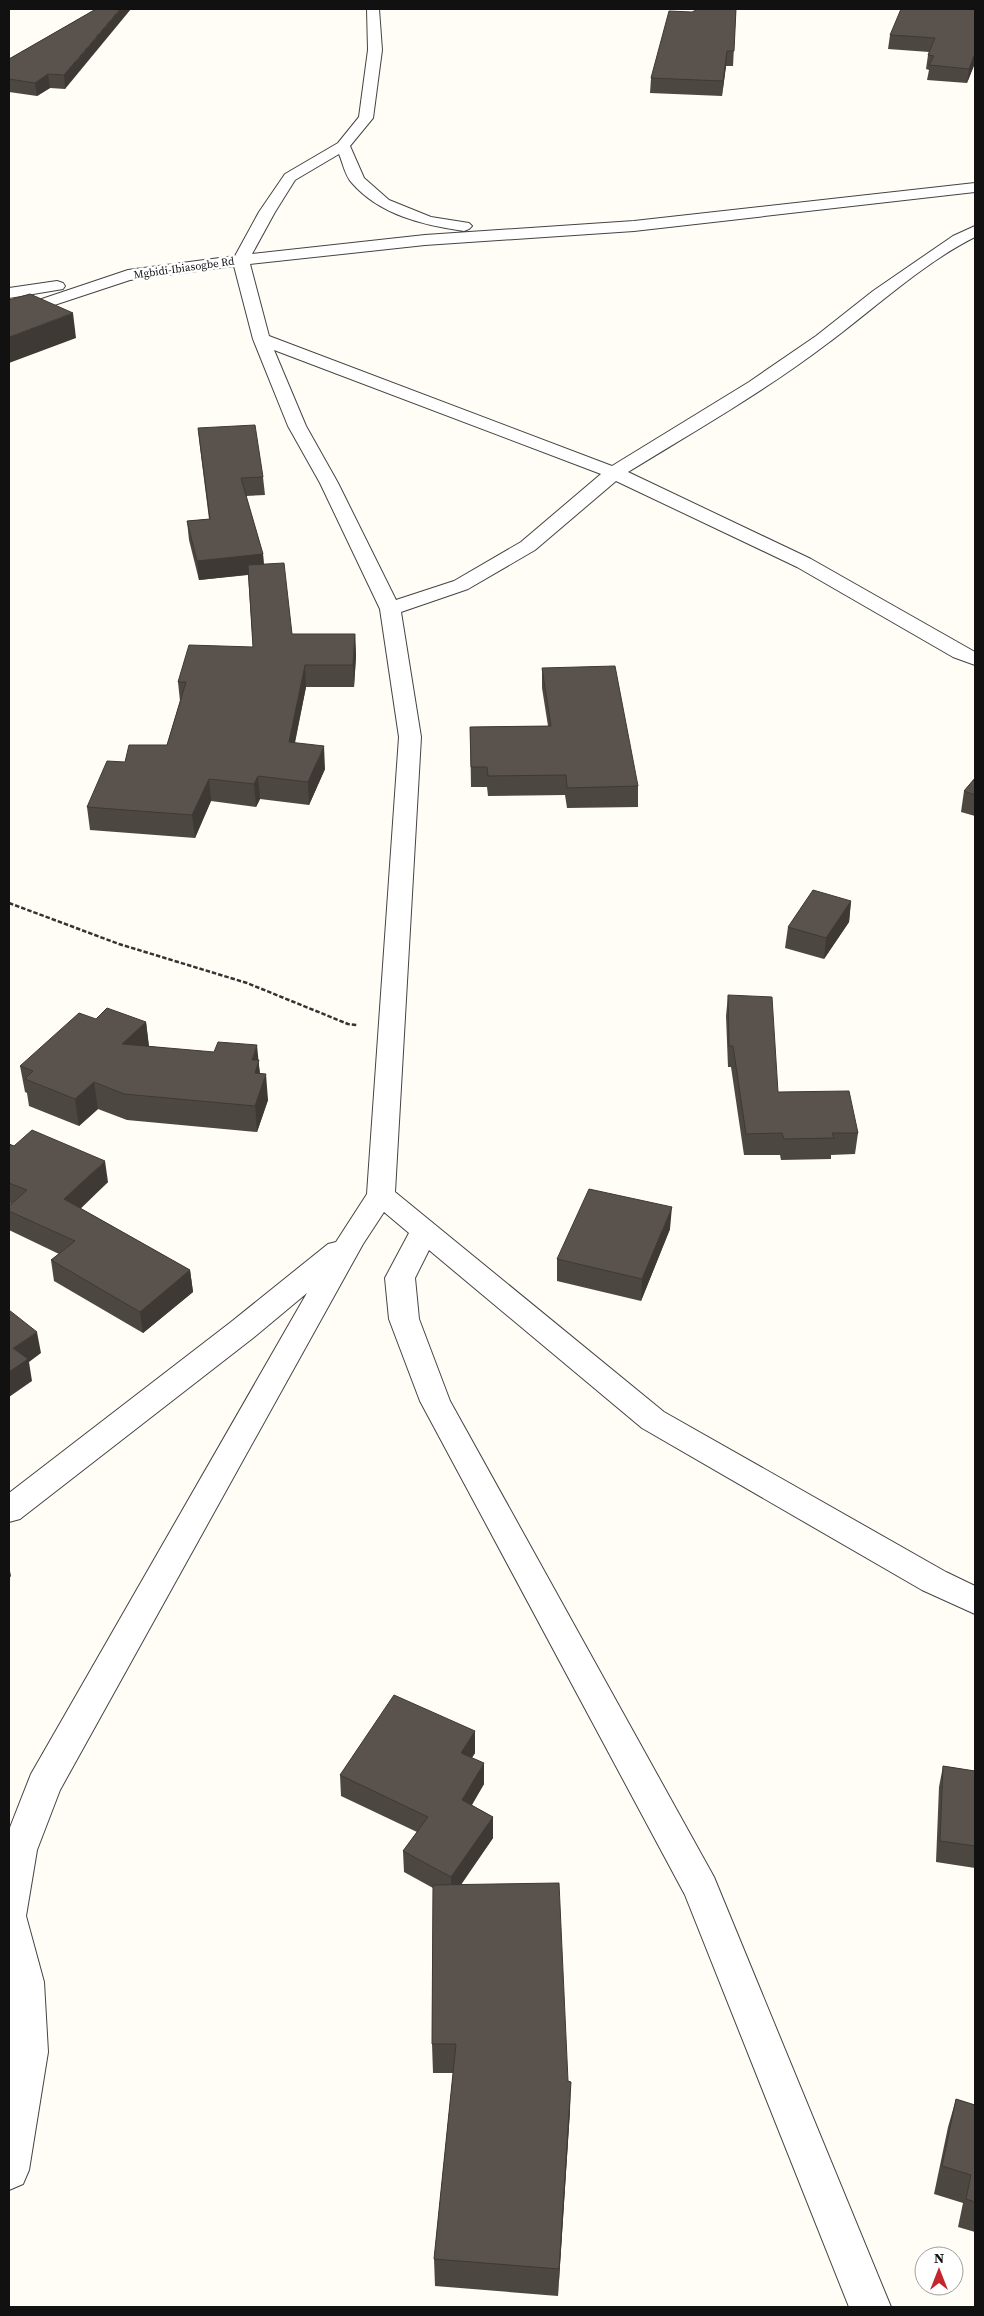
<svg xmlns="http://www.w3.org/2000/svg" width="984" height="2316" font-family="'Source Serif 4',serif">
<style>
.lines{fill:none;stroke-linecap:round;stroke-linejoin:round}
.street-casing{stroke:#444;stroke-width:2}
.path{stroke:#333;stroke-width:2.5;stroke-dasharray:4.5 2;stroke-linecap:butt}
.street{fill:#fff;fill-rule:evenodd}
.wall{fill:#4d4742}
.shaded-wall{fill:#3f3936}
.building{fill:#5a524d;stroke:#3f3936}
.labels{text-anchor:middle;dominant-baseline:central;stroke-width:5;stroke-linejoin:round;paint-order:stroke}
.far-street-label{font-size:11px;fill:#111;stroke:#fff}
</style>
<rect width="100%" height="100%" fill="#fffdf5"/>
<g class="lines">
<g class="street-casing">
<g id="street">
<path d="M367 9H379L382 50 373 118 350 146 364 178 389 200 431 217 469 223 472 226 469 229 464 231C423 225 380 215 352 183 345 176 343 163 339 154L295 180 275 212 252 254 425 235 634 221 975 183V192L634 231 425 245 250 264 269 336 612 466 749 382 816 336 873 291 953 236 975 226V237C923 263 875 308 828 343 765 391 695 431 628 472L811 559 975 652V665L953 657 797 567 616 481 535 550 468 589 401 612 421 737 395 1192 664 1412 946 1572 975 1586V1614L922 1590 642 1428 429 1250 415 1278 419 1319 450 1401 714 1877 891 2307H849L685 1895 420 1401 389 1319 385 1278 409 1233 384 1212 363 1244 60 1790 37 1850 26 1916 44 1982 48 2052 29 2170 23 2184 9 2190V1830L31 1774 307 1293 253 1338 20 1519 9 1522V1493L231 1322 328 1244 336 1242 367 1194 399 737 380 609 320 483 288 426 253 339 234 266 130 280 9 320V310L128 270 235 256 259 212 285 174 338 143 359 117 368 50ZM274 350 601 474 521 542 454 581 396 600 338 483 306 426Z"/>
<polygon points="57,281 63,283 65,286 63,289 9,298 9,288"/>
</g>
</g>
<polyline class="path" points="9,903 119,944 247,983 348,1024 357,1025"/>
<use href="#street" class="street"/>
</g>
<g class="wall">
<polygon points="96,9 65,89 50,88 37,96 9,92 9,59"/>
<polygon points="736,9 733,66 726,66 722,96 650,93 651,78"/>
<polygon points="975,10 975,63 967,83 927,80 929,70 926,69 928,55 929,52 888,49 890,35"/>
<polygon points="198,428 263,477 265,495 246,496 263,554 264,564 292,634 355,634 356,656 354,687 306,687 295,743 325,769 309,805 260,799 256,807 211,801 195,838 90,830 87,807 125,762 167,745 180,701 178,682 253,647 248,575 199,580 189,540 187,521 209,519 200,447"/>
<polygon points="542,668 638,786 638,807 567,808 565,795 488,796 487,787 471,787 470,727 548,726 542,688"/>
<polygon points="975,778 975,816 961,812 964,791"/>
<polygon points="851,901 849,922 824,959 785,948 788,927"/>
<polygon points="728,995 778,1092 858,1133 855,1154 831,1155 831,1159 781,1160 780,1155 744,1155 731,1067 728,1067 726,1016"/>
<polygon points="96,1019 146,1022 149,1046 258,1060 260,1073 268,1100 257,1132 127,1120 98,1109 79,1126 29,1106 27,1093 25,1092 20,1066"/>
<polygon points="9,1144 108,1182 80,1208 190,1270 193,1292 143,1333 54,1281 51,1260 59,1254 9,1230 9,1206 11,1204 9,1203"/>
<polygon points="670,1229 641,1301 557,1281 557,1259"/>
<polygon points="475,1731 475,1753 472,1757 484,1784 472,1805 493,1817 493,1838 461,1885 568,2081 570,2110 558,2296 435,2286 434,2259 453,2073 433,2073 432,2044 433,1888 404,1872 403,1851 417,1832 341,1796 340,1775"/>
<polygon points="943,1766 975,1771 975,1868 936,1862 939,1787"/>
<polygon points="956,2099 975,2105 975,2232 958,2227 963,2203 934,2194 948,2127"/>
</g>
<g class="shaded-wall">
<polygon points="120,9 131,9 65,89 64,75"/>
<polygon points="727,51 726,66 722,96 723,81"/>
<polygon points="975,53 975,63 967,83 969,69"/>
<polygon points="48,74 50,88 37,96 35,83"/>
<polygon points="73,313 76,338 9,363 9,337"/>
<polygon points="263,554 264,573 199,580 197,561"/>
<polygon points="355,634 356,656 354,687 353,665"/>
<polygon points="305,665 306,687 290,765 289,742"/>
<polygon points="324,746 325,769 309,805 308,782"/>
<polygon points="258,776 260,799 256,807 254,784"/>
<polygon points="209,779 211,801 195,838 192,815"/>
<polygon points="851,901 849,922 824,959 826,938"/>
<polygon points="146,1022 149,1048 122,1044"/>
<polygon points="257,1045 261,1086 266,1074 268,1100 257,1132 252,1060"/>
<polygon points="94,1082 98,1109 79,1126 75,1099"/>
<polygon points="105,1161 108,1182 68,1221 64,1199"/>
<polygon points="672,1207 670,1229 641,1301 642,1279"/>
<polygon points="190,1270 193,1292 143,1333 140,1312"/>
<polygon points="37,1332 41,1353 29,1362 32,1381 9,1397 9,1372 13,1348"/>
<polygon points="9,1566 11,1576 9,1579"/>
<polygon points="475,1731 475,1753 462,1774 461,1753"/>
<polygon points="484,1763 484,1784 462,1821 462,1800"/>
<polygon points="493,1817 493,1838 451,1898 451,1877"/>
<polygon points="571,2082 570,2110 558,2296 559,2269"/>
</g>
<g class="building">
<polygon points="96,9 120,9 64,75 48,74 35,83 9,79 9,59"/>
<polygon points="698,9 736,9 734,51 727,51 723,81 651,78 669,11 692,12"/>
<polygon points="901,9 972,9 975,10 975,53 969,69 929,65 934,56 928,55 935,38 890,35"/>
<polygon points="30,294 73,313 9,337 9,300"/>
<polygon points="255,425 263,477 241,478 263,554 197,561 187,521 210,519 198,428"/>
<polygon points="284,563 292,634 355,634 353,665 305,665 289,742 324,746 308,782 258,776 254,784 209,779 192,815 87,807 107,761 125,762 129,745 167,745 186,682 178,682 189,645 253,647 248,565"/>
<polygon points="615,666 638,786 567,788 566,775 488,776 487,767 471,767 470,727 551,726 542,668"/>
<polygon points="975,778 975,795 964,791"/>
<polygon points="813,890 851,901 826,938 788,927"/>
<polygon points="728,995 772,997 778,1092 849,1091 858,1133 832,1133 834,1138 784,1139 782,1133 746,1134 733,1046 729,1046"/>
<polygon points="107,1008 146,1022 122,1044 214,1052 218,1042 257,1045 252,1060 259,1060 255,1073 266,1074 255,1106 124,1094 94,1082 75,1099 25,1079 33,1071 20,1066 79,1013 96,1019"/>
<polygon points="32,1130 105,1161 64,1199 190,1270 140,1312 51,1260 75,1241 9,1211 9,1206 27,1190 9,1183 9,1144 14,1146"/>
<polygon points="589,1189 672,1207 642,1279 557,1259"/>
<polygon points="9,1310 37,1332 13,1348 28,1359 9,1372"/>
<polygon points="394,1695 475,1731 461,1753 484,1763 462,1800 493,1817 451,1877 403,1851 428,1817 340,1775"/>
<polygon points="943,1766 975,1771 975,1846 940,1841"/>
<polygon points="559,1883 568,2081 571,2082 559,2269 434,2259 456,2044 432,2044 433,1885"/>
<polygon points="956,2099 975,2105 975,2202 966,2199 971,2175 942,2166"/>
</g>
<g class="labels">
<g class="far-street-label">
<text transform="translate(184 268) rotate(-8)">Mgbidi-Ibiasogbe Rd</text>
</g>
</g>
<rect width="984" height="2316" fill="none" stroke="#111111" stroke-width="20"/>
<g transform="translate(939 2271)"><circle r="24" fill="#ffffff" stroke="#a0a0a0"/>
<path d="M0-4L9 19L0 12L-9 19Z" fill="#c4262e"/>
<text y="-8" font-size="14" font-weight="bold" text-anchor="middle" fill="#111111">N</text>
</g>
</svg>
